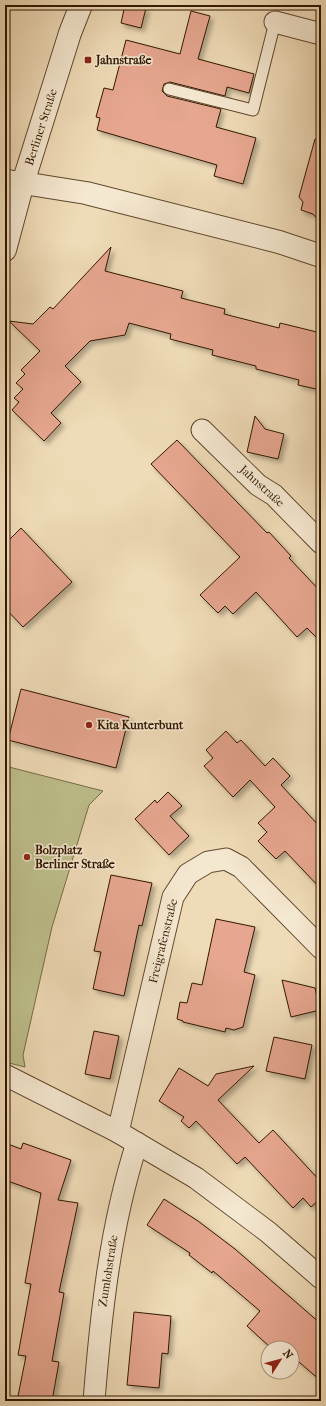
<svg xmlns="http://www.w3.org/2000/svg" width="326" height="1406" font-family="'IM FELL French Canon',serif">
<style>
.green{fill:#bdbf8c;stroke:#776b46}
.building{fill:#e6a68f;stroke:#311700;filter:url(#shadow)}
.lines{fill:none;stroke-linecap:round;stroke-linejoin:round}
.service-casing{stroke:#60482e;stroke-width:13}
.minor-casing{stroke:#60482e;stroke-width:23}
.tertiary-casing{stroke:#60482e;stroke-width:24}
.service{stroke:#f5e8d0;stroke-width:11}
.minor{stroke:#f5e8d0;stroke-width:21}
.tertiary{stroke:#f5e8d0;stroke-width:22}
.poi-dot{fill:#8f2418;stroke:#f5e8d0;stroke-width:1.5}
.labels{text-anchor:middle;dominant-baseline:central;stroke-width:3;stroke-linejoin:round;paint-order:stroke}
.poi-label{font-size:12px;font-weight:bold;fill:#311700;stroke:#f5e8d0;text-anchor:start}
.street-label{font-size:12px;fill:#311700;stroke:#f5e8d0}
</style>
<defs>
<filter id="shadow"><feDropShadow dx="3.5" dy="3.5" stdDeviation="2" flood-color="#0004"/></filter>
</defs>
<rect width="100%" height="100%" fill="#efdbb7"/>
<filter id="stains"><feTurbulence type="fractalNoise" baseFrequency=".005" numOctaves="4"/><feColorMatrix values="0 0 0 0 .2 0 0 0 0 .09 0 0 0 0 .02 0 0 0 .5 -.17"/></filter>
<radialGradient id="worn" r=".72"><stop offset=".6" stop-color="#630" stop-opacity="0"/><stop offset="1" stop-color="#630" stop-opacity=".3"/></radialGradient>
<polygon class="green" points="5,766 103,791 89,805 52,927 23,1055 25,1067 5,1062"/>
<g class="building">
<polygon points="125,5 146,8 141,28 121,23"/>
<polygon points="191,11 210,16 198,59 254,74 249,93 227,87 225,96 170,82 164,84 162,91 167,96 221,109 216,127 256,138 243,184 214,176 217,165 97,130 100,118 96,117 104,88 113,90 126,40 180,54"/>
<polygon points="315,139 321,140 321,223 313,214 301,210 303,202 299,197"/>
<polygon points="111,247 105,271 183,291 181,298 225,309 224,314 279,328 280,323 321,333 321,390 298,385 299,380 256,369 256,366 212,355 213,350 170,339 171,334 129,323 125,335 90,341 65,366 81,382 51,413 61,423 44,441 12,410 19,402 14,398 23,389 16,383 25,374 21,370 40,351 9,321 33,324 50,307 53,309"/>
<polygon points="255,416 265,429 284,434 278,459 247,452"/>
<polygon points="177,440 267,533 269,532 291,556 289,558 321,592 321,642 307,628 297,637 256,592 233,614 225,606 218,613 200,595 240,557 151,464"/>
<polygon points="21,528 72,582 23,627 5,608 5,544"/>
<polygon points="21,689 129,717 116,768 8,740"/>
<polygon points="226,731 237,743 241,740 265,766 273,758 290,776 281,785 321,828 321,889 285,851 276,859 258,841 267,832 258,823 275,807 250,780 233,797 204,766 213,758 206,750"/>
<polygon points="168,792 182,806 170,816 189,836 169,855 135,819 155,800 157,803"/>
<polygon points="111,875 152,883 142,926 139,925 124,996 93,989 101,952 94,951"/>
<polygon points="216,919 255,927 244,972 255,975 243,1027 234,1030 226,1028 225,1032 183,1022 183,1021 177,1019 180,1002 187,1003 192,983 202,985"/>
<polygon points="282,980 315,988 320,1010 291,1017"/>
<polygon points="94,1031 119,1036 110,1079 85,1074"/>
<polygon points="274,1037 312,1045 305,1079 266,1071"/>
<polygon points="254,1066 218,1100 259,1143 273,1130 321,1182 321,1198 311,1207 303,1198 293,1208 245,1157 237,1164 196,1121 189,1128 181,1121 184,1117 159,1101 179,1068 208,1086 216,1074"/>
<polygon points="5,1143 21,1149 23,1143 71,1160 58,1200 78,1203 59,1292 64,1293 52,1361 59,1362 52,1401 17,1401 26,1356 18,1355 31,1284 25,1283 41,1193 5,1180"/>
<polygon points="164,1199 198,1221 235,1249 321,1324 321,1381 292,1356 292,1348 271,1348 247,1326 260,1311 213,1271 212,1273 189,1255 190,1253 147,1225"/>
<polygon points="134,1312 171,1316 168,1354 162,1353 159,1388 127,1385"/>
</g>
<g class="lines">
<g class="service-casing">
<polyline id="service" points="169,89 253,110 275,22"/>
</g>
<g class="minor-casing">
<g id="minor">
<polyline points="275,22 321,34"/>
<polyline points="5,180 23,183"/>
<polyline points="202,430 258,485 274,495 321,543"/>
<polyline points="5,1075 118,1132 196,1178 268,1232 321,1278"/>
<polyline points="118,1132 173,897 188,874 208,862 226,859 241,867 321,948"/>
<path d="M94 1401C101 1313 110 1227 137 1143"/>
</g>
</g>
<g class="tertiary-casing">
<g id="tertiary">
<polyline points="23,183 86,193 279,242 321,256"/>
<polyline points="5,250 23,183 70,33 81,5"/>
</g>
</g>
<use href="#service" class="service"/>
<use href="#minor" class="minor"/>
<use href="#tertiary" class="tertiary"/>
</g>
<g class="poi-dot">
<rect x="84" y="56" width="8" height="8" rx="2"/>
<circle cx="89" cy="725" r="4"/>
<circle cx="27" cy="857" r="4"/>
</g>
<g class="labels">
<g class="poi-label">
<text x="96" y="60">Jahnstraße</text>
<text x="97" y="725">Kita Kunterbunt</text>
<text x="35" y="850">Bolzplatz<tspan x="35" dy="14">Berliner Straße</tspan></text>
</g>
<g class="street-label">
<text transform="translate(41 127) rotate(-72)">Berliner Straße</text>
<text transform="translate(262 486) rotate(42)">Jahnstraße</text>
<text transform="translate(163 941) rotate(-76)">Freigrafenstraße</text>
<text transform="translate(108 1271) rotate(-81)">Zumlohstraße</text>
</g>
</g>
<rect width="326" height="1406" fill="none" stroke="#efdbb7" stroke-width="20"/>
<rect x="6" y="6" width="314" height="1394" fill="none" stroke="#311700" stroke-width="2"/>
<rect x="10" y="10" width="306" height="1386" fill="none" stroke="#311700"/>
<g transform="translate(280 1360) rotate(54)"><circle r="19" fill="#f5e8d0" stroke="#a7947d"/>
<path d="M0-3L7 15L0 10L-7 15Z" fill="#8f2418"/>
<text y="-6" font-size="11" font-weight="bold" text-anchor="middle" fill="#311700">N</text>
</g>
<rect width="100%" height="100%" filter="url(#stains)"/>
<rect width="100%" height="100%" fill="url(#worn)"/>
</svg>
